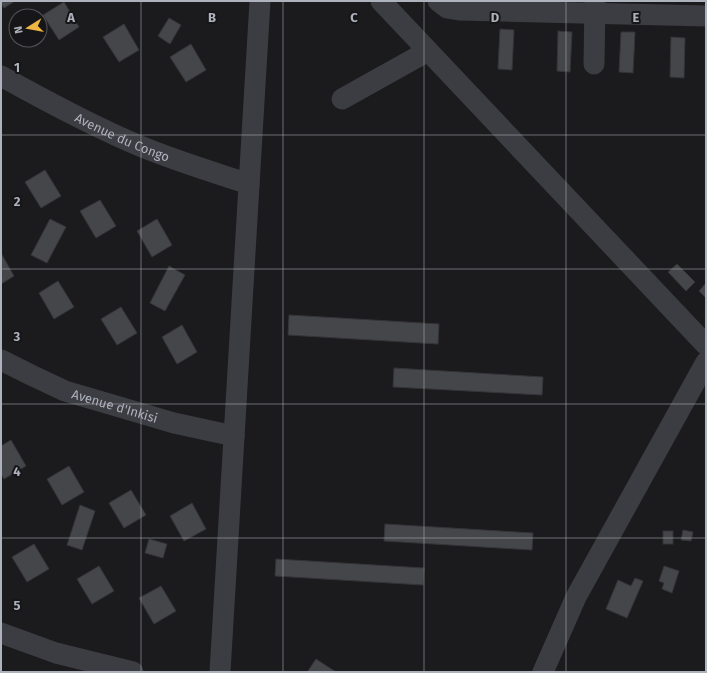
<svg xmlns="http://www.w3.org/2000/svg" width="707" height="673" font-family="'Fira Sans',sans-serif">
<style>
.building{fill:#45464a;stroke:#353539}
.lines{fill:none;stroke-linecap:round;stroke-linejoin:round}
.minor{stroke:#3c3d42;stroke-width:21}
.grid{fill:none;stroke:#aeb2bc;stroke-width:1;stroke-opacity:0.55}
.labels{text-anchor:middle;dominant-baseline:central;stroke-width:4;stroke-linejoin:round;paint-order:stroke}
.street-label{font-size:13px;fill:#aeb2bc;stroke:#161618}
.grid-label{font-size:13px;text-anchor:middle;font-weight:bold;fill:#aeb2bc;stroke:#161618;stroke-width:4;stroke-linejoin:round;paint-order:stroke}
</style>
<rect width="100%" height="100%" fill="#1b1b1d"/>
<g class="building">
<polygon points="1,1 15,1 4,8 1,4"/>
<polygon points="64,2 79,27 59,40 43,15"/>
<polygon points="169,18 181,25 170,44 158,36"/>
<polygon points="124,24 139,50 119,62 103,37"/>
<polygon points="500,29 514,30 512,70 498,69"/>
<polygon points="558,31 572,32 570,72 557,71"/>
<polygon points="621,32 635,32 633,73 619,72"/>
<polygon points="671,37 685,38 684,78 670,77"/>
<polygon points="191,44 206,70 186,82 170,57"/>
<polygon points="45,170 61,196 41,208 25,182"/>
<polygon points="100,200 116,226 96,238 80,211"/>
<polygon points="50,219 66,227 47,263 31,255"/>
<polygon points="157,219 172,245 152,257 137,231"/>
<polygon points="1,253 14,276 1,284"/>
<polygon points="677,264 695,282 686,291 668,272"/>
<polygon points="169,266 185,275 165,311 150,303"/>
<polygon points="58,281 74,307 54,319 39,293"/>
<polygon points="706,283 706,298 699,291"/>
<polygon points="121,307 137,333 117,345 101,319"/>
<polygon points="289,315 439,324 438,344 288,335"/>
<polygon points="182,325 197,352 177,364 162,337"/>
<polygon points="394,368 543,377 542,395 393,387"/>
<polygon points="11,440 26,466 4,479 1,474 1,446"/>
<polygon points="69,466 84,492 62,505 47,479"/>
<polygon points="131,490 146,515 124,528 109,503"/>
<polygon points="192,503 206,529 184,541 170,516"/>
<polygon points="80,505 95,511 82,550 67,545"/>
<polygon points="385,524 533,533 532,550 384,541"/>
<polygon points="683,530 693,532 691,541 681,540"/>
<rect x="663" y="531" width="10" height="13"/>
<polygon points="149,539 167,544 163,558 145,553"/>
<polygon points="34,544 49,569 27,582 12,557"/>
<polygon points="276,559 424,568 423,585 275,576"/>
<polygon points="99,566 114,591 92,604 77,579"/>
<polygon points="664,566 679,571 672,593 662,589 664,583 659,581"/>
<polygon points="635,578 643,581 627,618 606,609 618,580 631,586"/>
<polygon points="161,586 176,611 154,624 139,598"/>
<polygon points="316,659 336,672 310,672 308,671"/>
</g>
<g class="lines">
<g class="minor">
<polyline points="381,1 706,345"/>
<polyline points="438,1 447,8 459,10 706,16"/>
<polyline points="594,64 595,1"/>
<path id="s1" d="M1 76C46 101 92 126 140 146 176 161 213 172 249 184"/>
<polyline points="342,99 428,51"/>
<path id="s2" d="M1 360 31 375 65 391 174 423 234 436"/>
<polyline points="1,633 56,653 133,672"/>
<polyline points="220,672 260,1"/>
<polyline points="543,672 576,597 706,362"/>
</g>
</g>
<path class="grid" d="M141 1V672M283 1V672M424 1V672M566 1V672M1 135H706M1 269H706M1 404H706M1 538H706"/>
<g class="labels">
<g class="street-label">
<text stroke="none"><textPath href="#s1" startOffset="136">Avenue du Congo</textPath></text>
<text stroke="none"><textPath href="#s2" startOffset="123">Avenue d'Inkisi</textPath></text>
</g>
</g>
<g class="grid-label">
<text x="71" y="22">A</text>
<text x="212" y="22">B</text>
<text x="354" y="22">C</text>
<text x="495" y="22">D</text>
<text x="636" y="22">E</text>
<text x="17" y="72">1</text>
<text x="17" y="206">2</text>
<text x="17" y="341">3</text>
<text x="17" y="476">4</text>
<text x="17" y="610">5</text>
</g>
<rect width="707" height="673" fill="none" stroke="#aeb2bc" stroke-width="4"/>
<g transform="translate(28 28) rotate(259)"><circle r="19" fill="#161618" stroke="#53545a"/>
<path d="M0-3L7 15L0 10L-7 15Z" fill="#efb741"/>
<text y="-6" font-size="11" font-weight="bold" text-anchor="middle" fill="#aeb2bc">N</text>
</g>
</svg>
